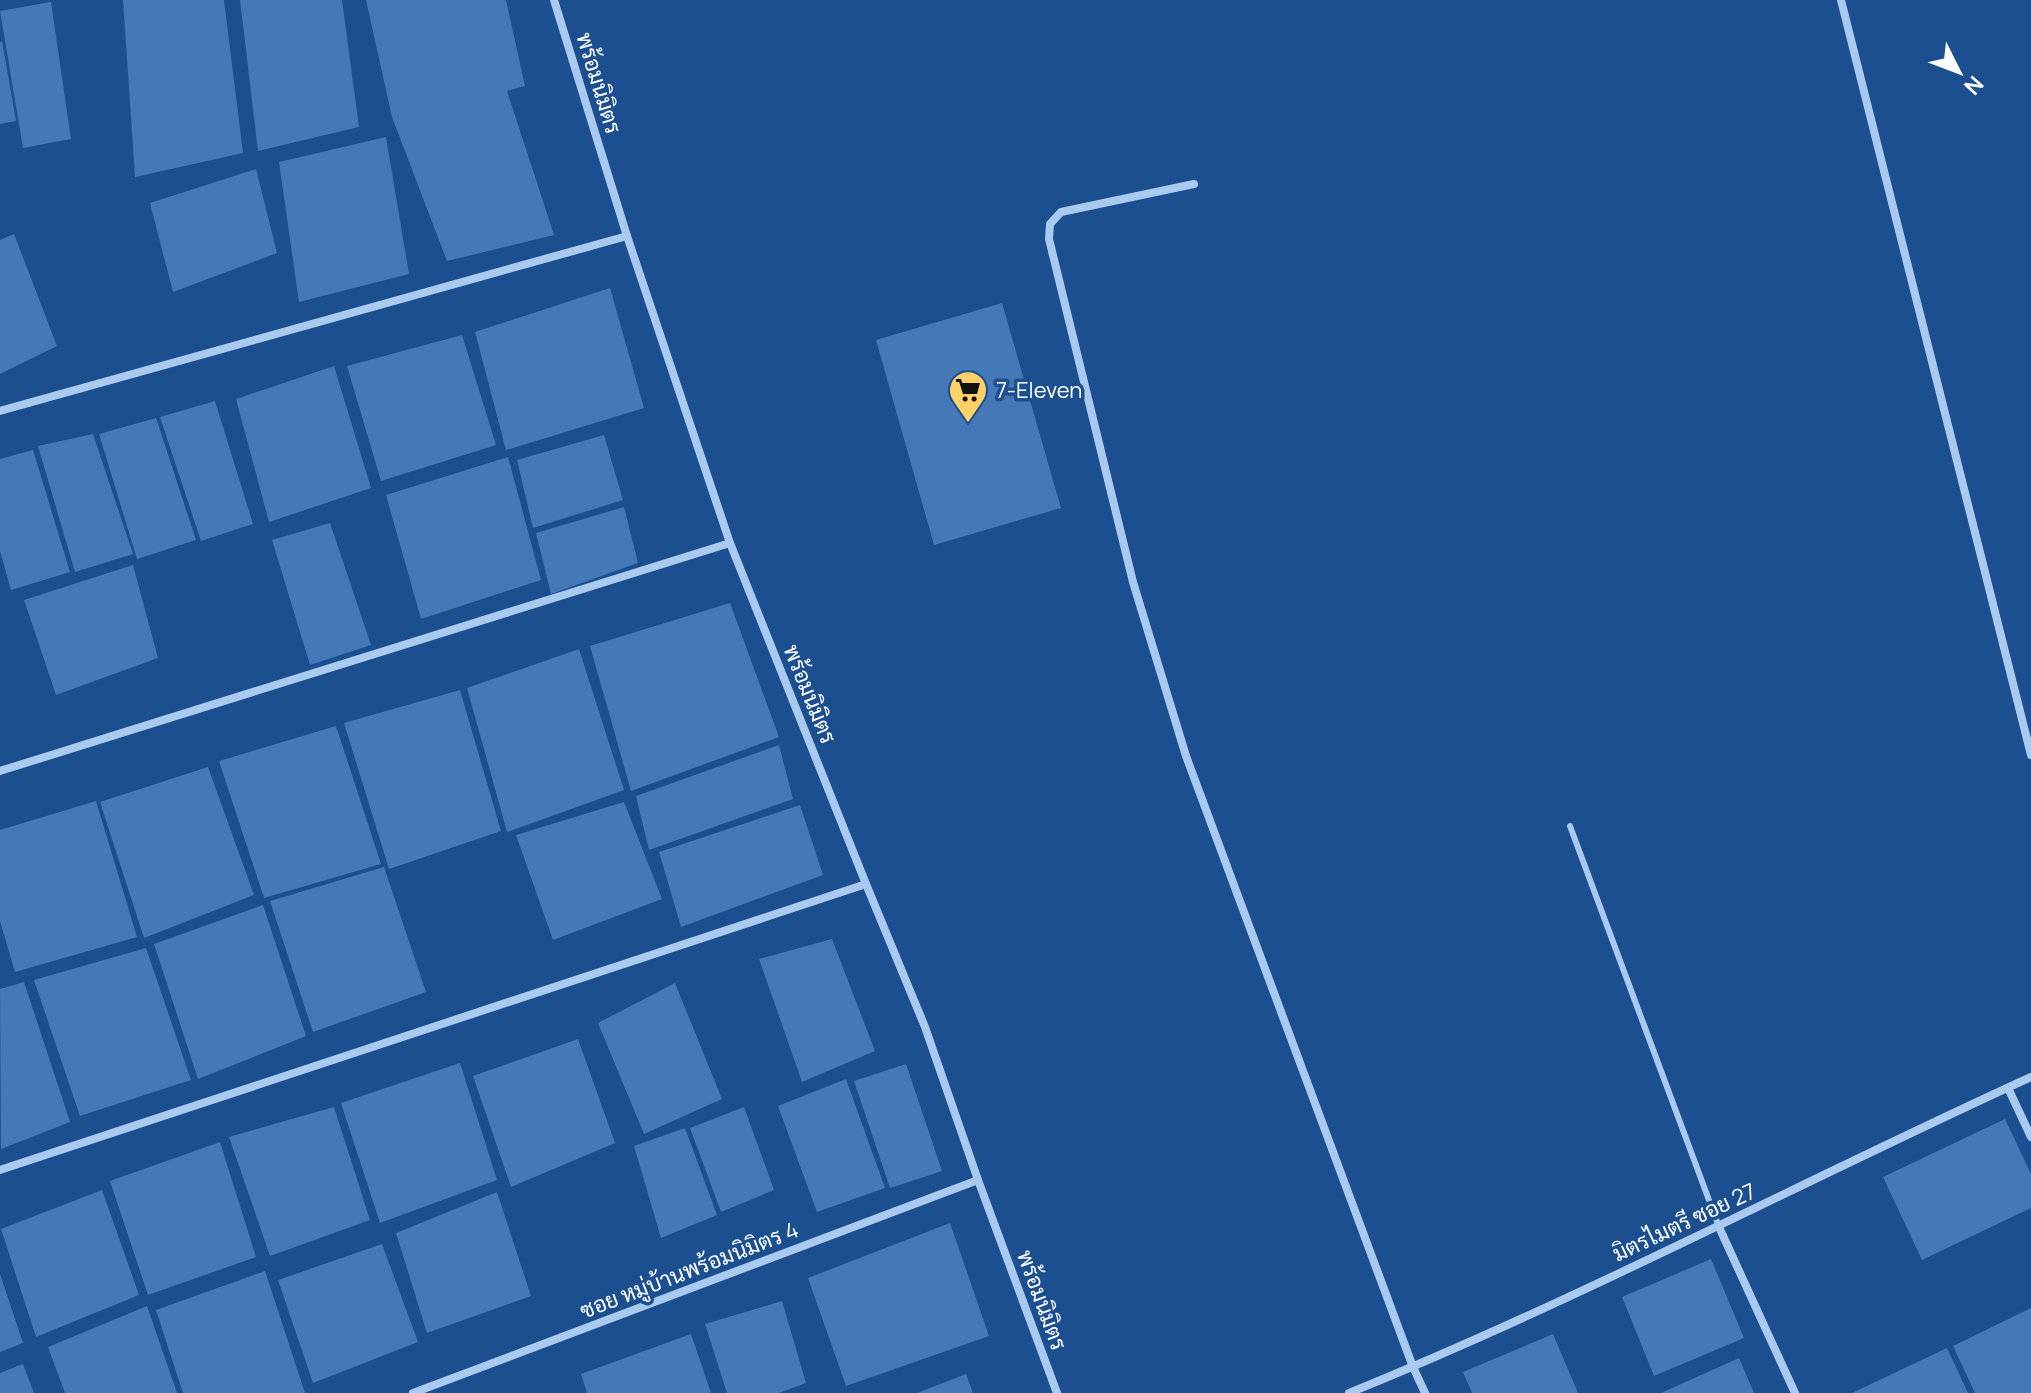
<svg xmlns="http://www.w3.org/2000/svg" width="2031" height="1393" font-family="Manrope,Sarabun,sans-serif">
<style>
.building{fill:#4478b7}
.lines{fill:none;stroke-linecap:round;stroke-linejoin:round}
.service{stroke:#a9c9ee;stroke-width:6}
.minor{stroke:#a9c9ee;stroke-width:8}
.labels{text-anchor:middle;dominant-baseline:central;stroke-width:7;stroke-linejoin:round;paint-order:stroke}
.street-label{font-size:22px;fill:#fff;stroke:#1b4f8f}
.poi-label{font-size:22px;fill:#fff;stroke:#1b4f8f;text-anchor:start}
</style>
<rect width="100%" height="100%" fill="#1b4f8f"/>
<g class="building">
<polygon points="123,0 224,0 243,153 135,177"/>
<polygon points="240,0 342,0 359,127 258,151"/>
<polygon points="366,0 506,0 525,86 507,91 554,235 447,261 392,117"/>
<polygon points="51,2 71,139 23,148 0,11"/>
<polygon points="2,41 16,121 0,124 0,42"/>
<polygon points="386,137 409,274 299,302 279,162"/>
<polygon points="256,169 277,253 173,292 150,203"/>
<polygon points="14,234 57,346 0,374 0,240"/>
<polygon points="610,288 644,408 506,450 475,332"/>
<polygon points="1002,303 1061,508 934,545 876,340"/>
<polygon points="462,335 496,445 381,481 347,366"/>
<polygon points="334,366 371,488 269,522 236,399"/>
<polygon points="215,401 253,524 201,541 160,417"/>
<polygon points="156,418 196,540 137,559 99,434"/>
<polygon points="93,434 133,554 75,572 38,446"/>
<polygon points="604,435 623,500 533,528 517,460"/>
<polygon points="33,450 70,572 11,590 0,551 0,459"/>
<polygon points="508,457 541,580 421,619 386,495"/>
<polygon points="624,507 638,563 551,594 536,533"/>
<polygon points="330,523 371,645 310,665 272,540"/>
<polygon points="133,565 158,658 56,695 24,600"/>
<polygon points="730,603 779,737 631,791 590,646"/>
<polygon points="579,649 624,790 507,832 467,688"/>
<polygon points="460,690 501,831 389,869 344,723"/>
<polygon points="336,726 381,864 264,898 219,761"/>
<polygon points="779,745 793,799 649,850 636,796"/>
<polygon points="208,767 254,895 144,938 100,802"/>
<polygon points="96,801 137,937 15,972 0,921 0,830"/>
<polygon points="624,802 662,899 553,940 516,835"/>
<polygon points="800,805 823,875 681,927 659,852"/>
<polygon points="384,867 426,992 313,1032 270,901"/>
<polygon points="263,905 306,1036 198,1079 154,944"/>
<polygon points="832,939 875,1051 802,1082 759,959"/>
<polygon points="146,948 191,1080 80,1116 34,980"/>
<polygon points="24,982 70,1122 1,1149 0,989"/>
<polygon points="675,983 722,1099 644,1134 598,1023"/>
<polygon points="578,1039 615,1143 511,1187 473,1076"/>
<polygon points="460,1063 497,1180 380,1223 341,1103"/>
<polygon points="906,1064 942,1171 890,1188 854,1081"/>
<polygon points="846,1079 885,1188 817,1212 778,1106"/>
<polygon points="334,1107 370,1220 270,1256 229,1137"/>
<polygon points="744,1107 774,1190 721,1212 690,1128"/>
<polygon points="2005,1119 2031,1174 2031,1208 1922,1260 1883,1177"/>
<polygon points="685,1128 717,1215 661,1238 634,1146"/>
<polygon points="220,1142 256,1257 148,1295 110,1181"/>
<polygon points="102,1190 139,1295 36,1337 1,1229"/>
<polygon points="497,1192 531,1296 427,1333 396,1233"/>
<polygon points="950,1223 989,1336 846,1386 808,1278"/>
<polygon points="382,1244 418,1342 313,1383 278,1280"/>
<polygon points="1711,1259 1744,1338 1654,1376 1622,1297"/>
<polygon points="265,1271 305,1393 183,1393 156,1310"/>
<polygon points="0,1274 23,1343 0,1352"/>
<polygon points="782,1301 806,1383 779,1393 727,1393 705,1324"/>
<polygon points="147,1306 177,1393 65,1393 48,1347"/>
<polygon points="2031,1308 2031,1393 1975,1393 1953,1346"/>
<polygon points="691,1334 711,1393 587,1393 581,1374"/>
<polygon points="1553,1334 1578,1393 1472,1393 1463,1372"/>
<polygon points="1947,1348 1968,1393 1852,1393"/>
<polygon points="1739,1358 1754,1393 1661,1393"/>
<polygon points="23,1364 34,1393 0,1393 0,1373"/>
<polygon points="966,1374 973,1393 917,1393"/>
</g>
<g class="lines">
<polyline class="service" points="1570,826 1719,1227"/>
<g class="minor">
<polyline points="554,0 627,236 730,543 866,884 925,1027 978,1180 1057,1393"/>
<polyline points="1841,0 2031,755"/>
<polyline points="1194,184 1061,212 1050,224 1049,239 1133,582 1186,756 1413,1367 1425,1393"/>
<polyline points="0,411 627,236"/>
<polyline points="0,771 730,543"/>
<polyline points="2008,1088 2031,1137"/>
<polyline points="0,1170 866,884"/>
<polyline points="1719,1227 1795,1393"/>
<polyline points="413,1393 978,1180"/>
<path d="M1349 1393C1581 1299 1803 1181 2031 1077"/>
</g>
</g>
<defs>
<g id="supermarket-pin" transform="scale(2)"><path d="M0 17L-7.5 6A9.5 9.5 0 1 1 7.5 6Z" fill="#ffd166" stroke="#1b4f8f"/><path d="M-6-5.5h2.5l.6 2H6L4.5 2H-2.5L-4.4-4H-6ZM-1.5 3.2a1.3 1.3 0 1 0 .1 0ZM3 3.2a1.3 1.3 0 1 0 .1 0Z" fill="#111"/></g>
</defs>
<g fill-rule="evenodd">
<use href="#supermarket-pin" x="968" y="390"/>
</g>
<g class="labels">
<g class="street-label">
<text transform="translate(599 83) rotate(73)">พร้อมนิมิตร</text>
<text transform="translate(810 694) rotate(68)">พร้อมนิมิตร</text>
<text transform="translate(1684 1222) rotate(-25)">มิตรไมตรี ซอย 27</text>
<text transform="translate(689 1270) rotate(-21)">ซอย หมู่บ้านพร้อมนิมิตร 4</text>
<text transform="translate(1042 1300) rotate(70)">พร้อมนิมิตร</text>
</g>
<g class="poi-label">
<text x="996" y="390">7-Eleven</text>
</g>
</g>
<g transform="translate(1959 72) rotate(132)" stroke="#1b4f8f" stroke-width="6" paint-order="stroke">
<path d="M0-6L14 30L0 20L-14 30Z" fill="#ffffff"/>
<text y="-12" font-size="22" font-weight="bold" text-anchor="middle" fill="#ffffff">N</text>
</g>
</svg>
